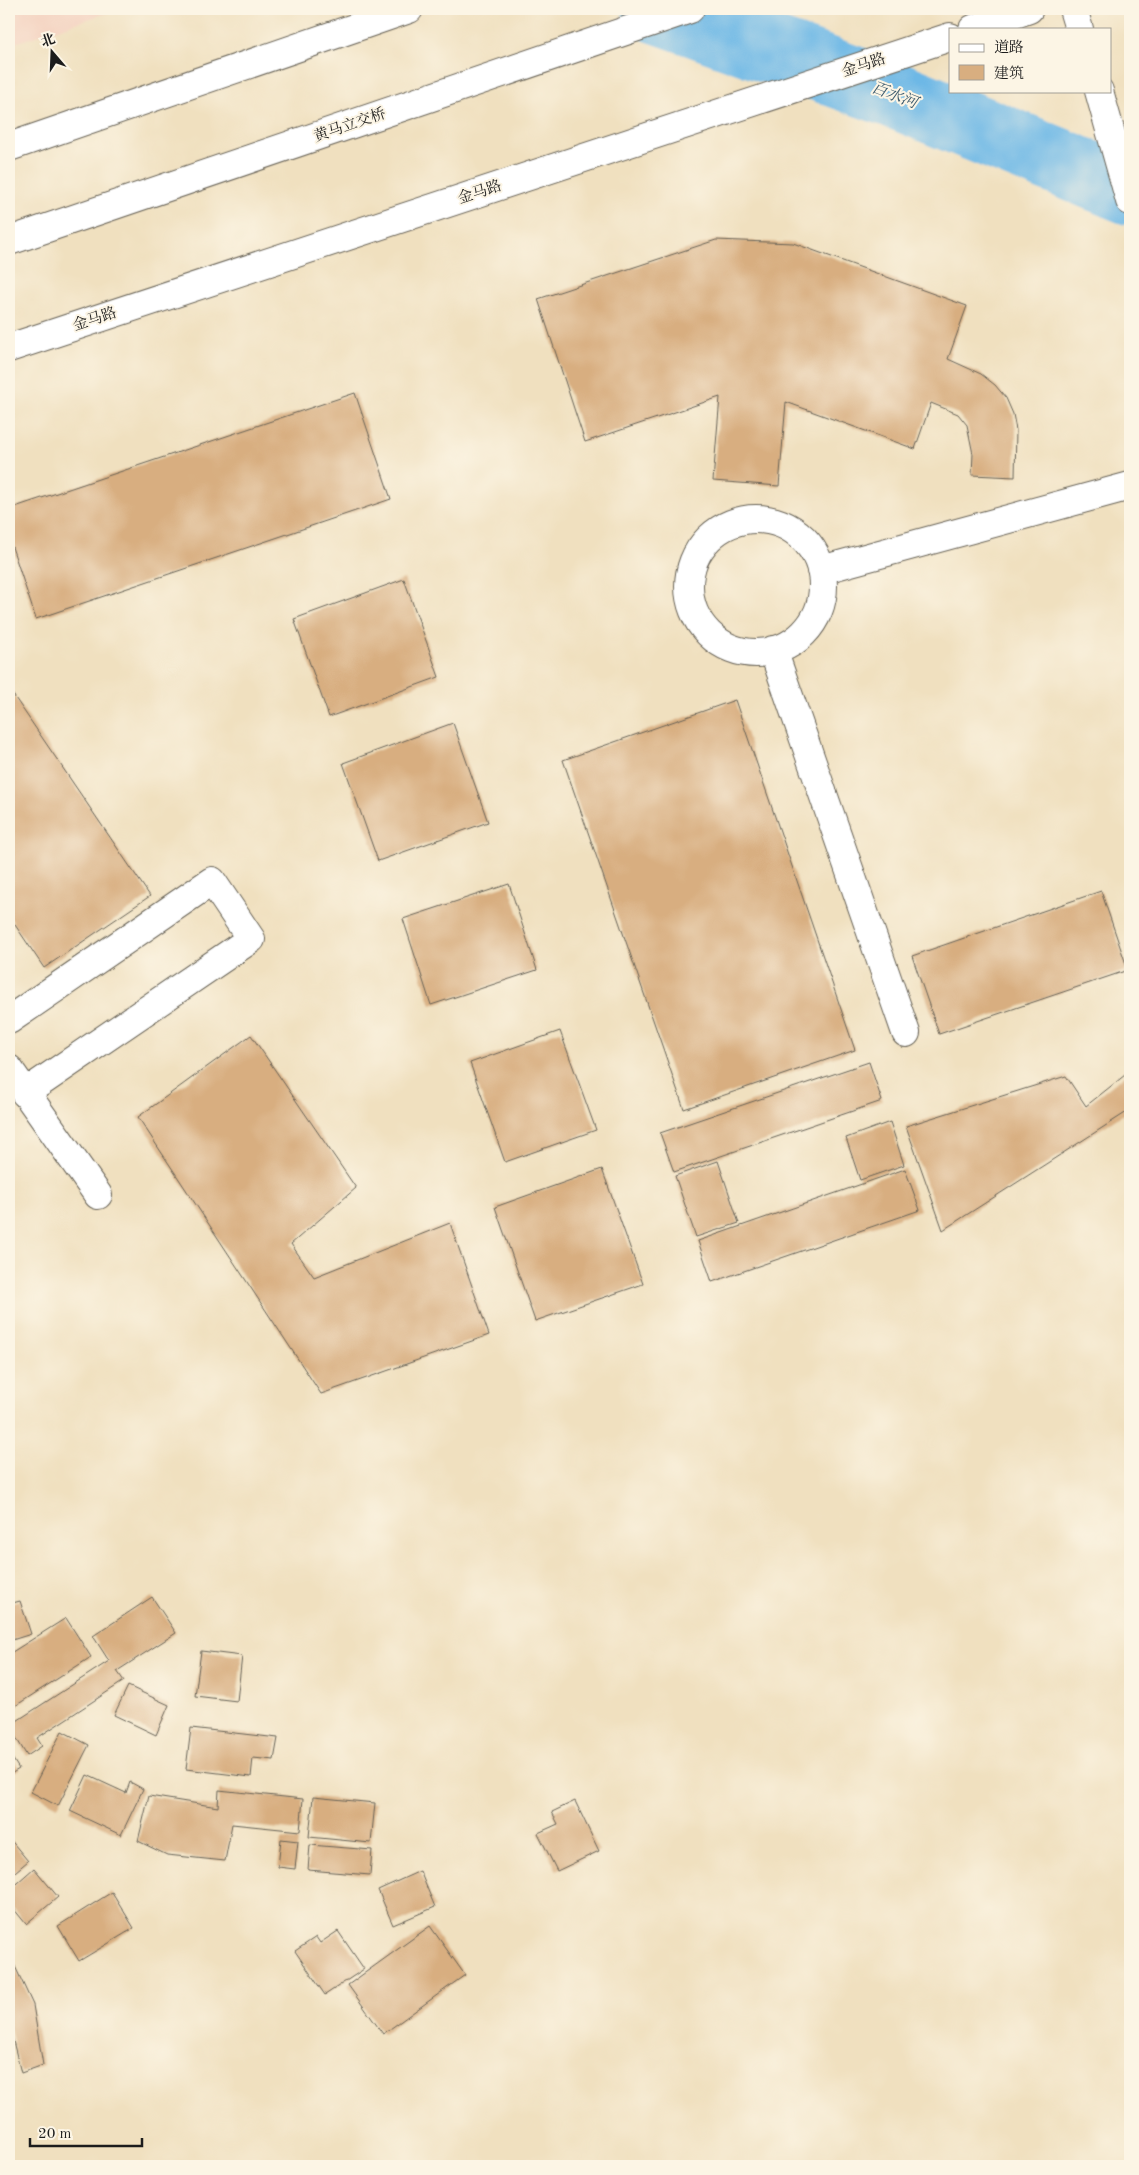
<svg xmlns="http://www.w3.org/2000/svg" width="1139" height="2175" font-family="'Old Standard TT','Noto Serif SC',serif">
<style>
.built{fill:#f4d3c1}
.lines{fill:none;stroke-linecap:round;stroke-linejoin:round}
.river{stroke:#6db8e6;stroke-width:68}
.building{fill:#d8ae80}
.minor-casing{stroke:#666155;stroke-width:30}
.major-casing{stroke:#666155;stroke-width:30}
.minor{stroke:#fff;stroke-width:28}
.major{stroke:#fff;stroke-width:28}
.labels{text-anchor:middle;dominant-baseline:central;stroke-width:4;stroke-linejoin:round;paint-order:stroke}
.street-label{font-size:15px;fill:#1c1c1c;stroke:#fcf5e5}
.water-label{font-size:16px;font-style:italic;fill:#3c5a6d;stroke:#fcf5e5}
</style>
<rect width="100%" height="100%" fill="#fcf5e5"/>
<filter id="ink" filterUnits="userSpaceOnUse"><feTurbulence type="fractalNoise" baseFrequency=".02" numOctaves="2"/><feDisplacementMap in="SourceGraphic" scale="10" xChannelSelector="R" yChannelSelector="G"/><feConvolveMatrix kernelMatrix="1 2 1 2 8 2 1 2 1" color-interpolation-filters="sRGB"/></filter>
<filter id="wash" filterUnits="userSpaceOnUse"><feTurbulence type="fractalNoise" baseFrequency=".0096" numOctaves="4" result="noise"/><feDisplacementMap in="SourceGraphic" scale="20" xChannelSelector="R" yChannelSelector="G"/><feGaussianBlur stdDeviation="1.12" result="paint"/><feColorMatrix in="noise" values="0 0 0 0 0 0 0 0 0 0 0 0 0 0 0 0 0 1.4 0 .05"/><feComposite in="paint" operator="in"/></filter>
<g filter="url(#wash)">
<rect width="100%" height="100%" fill="#f0e0bf"/>
<polygon class="built" points="9,9 119,9 9,45"/>
<g class="lines">
<polyline class="river" points="656,9 893,94 1130,191"/>
</g>
<g id="blocks">
<g class="building">
<polygon points="716,240 793,243 967,306 948,359 981,374 995,385 1006,398 1013,414 1016,430 1015,477 972,475 973,454 967,425 958,414 931,403 915,449 786,402 779,486 713,481 720,397 585,442 538,299"/>
<polygon points="355,393 391,499 36,619 9,538 9,509"/>
<polygon points="404,579 439,677 329,717 294,619"/>
<polygon points="9,689 150,896 44,968 9,916"/>
<polygon points="735,700 855,1050 684,1109 563,760"/>
<polygon points="453,723 488,822 378,861 343,763"/>
<polygon points="509,884 537,970 431,1005 403,919"/>
<polygon points="1101,891 1128,970 939,1034 912,956"/>
<polygon points="560,1031 596,1130 505,1162 470,1063"/>
<polygon points="251,1035 356,1188 291,1244 314,1277 450,1223 489,1335 321,1394 138,1117"/>
<polygon points="869,1062 882,1101 674,1172 660,1133"/>
<polygon points="1125,1075 1130,1081 1130,1110 943,1230 906,1126 1066,1076 1086,1106"/>
<polygon points="890,1122 904,1165 860,1180 846,1138"/>
<polygon points="718,1161 739,1223 696,1237 675,1176"/>
<polygon points="602,1169 643,1284 535,1321 495,1207"/>
<polygon points="905,1169 920,1210 712,1282 698,1241"/>
<polygon points="152,1597 176,1633 117,1671 124,1681 37,1738 42,1746 27,1756 9,1726 109,1661 93,1636"/>
<polygon points="20,1601 31,1634 9,1641 9,1604"/>
<polygon points="66,1618 91,1657 9,1710 9,1654"/>
<polygon points="201,1651 242,1656 237,1701 195,1696"/>
<polygon points="128,1686 169,1705 156,1735 114,1715"/>
<polygon points="191,1728 278,1738 274,1760 253,1758 251,1777 186,1769"/>
<polygon points="62,1731 89,1745 58,1806 31,1792"/>
<polygon points="9,1753 19,1769 9,1775"/>
<polygon points="87,1775 126,1793 130,1782 143,1789 121,1835 70,1811"/>
<polygon points="219,1790 303,1799 300,1831 232,1824 225,1861 167,1855 138,1841 149,1796 218,1807"/>
<polygon points="313,1797 375,1803 371,1843 309,1837"/>
<polygon points="575,1801 599,1851 557,1871 538,1833 558,1824 552,1812"/>
<polygon points="9,1838 28,1861 9,1877"/>
<polygon points="281,1839 298,1841 295,1869 278,1867"/>
<polygon points="310,1845 372,1850 370,1875 308,1870"/>
<polygon points="34,1868 58,1897 26,1924 9,1903 9,1890"/>
<polygon points="420,1871 435,1907 393,1925 378,1890"/>
<polygon points="112,1892 134,1928 79,1961 58,1926"/>
<polygon points="430,1926 465,1975 383,2034 348,1985"/>
<polygon points="338,1931 364,1969 325,1995 295,1951 316,1937 320,1943"/>
<polygon points="13,1962 33,2005 43,2065 21,2073 9,2025 9,1964"/>
</g>
</g>
</g>
<g filter="url(#ink)">
<use href="#blocks" fill-opacity="0" stroke="#666155" stroke-width="1"/>
<g class="lines">
<g class="minor-casing">
<g id="minor">
<polyline points="1073,9 1079,29"/>
<polyline points="973,29 1029,9"/>
<polyline points="1099,91 1130,201"/>
<polyline points="9,147 409,9"/>
<polyline points="9,348 950,37"/>
<circle cx="756" cy="586" r="67"/>
<polyline points="821,570 1130,486"/>
<polyline points="773,650 906,1033"/>
<polyline points="9,1020 212,881 251,939 25,1093"/>
<polyline points="9,1069 98,1195"/>
</g>
</g>
<g class="major-casing">
<polyline id="major" points="9,241 690,9"/>
</g>
<use href="#minor" class="minor"/>
<use href="#major" class="major"/>
</g>
</g>
<g class="labels">
<g class="street-label">
<text transform="translate(864 66) rotate(-18)">金马路</text>
<text transform="translate(350 126) rotate(-19)">黄马立交桥</text>
<text transform="translate(480 193) rotate(-18)">金马路</text>
<text transform="translate(95 320) rotate(-18)">金马路</text>
</g>
<g class="water-label">
<text transform="translate(894 96) rotate(21)">百水河</text>
</g>
</g>
<rect width="1139" height="2175" fill="none" stroke="#fcf5e5" stroke-width="30"/>
<rect x="949" y="28" width="162" height="65" fill="#fcf5e5" stroke="#a29e95"/>
<rect x="959" y="44" width="25" height="8" fill="#ffffff" stroke="#a29e95"/>
<text x="994" y="52" font-size="15" fill="#1c1c1c">道路</text>
<rect x="959" y="65" width="25" height="15" fill="#d8ae80" stroke="#a29e95"/>
<text x="994" y="78" font-size="15" fill="#1c1c1c">建筑</text>
<g transform="translate(52 52) rotate(341)" stroke="#fcf5e5" stroke-width="4" paint-order="stroke">
<path d="M0-4L9 19L0 12L-9 19Z" fill="#1c1c1c"/>
<text y="-8" font-size="14" font-weight="bold" text-anchor="middle" fill="#1c1c1c">北</text>
</g>
<path d="M30 2138v8h112v-8" fill="none" stroke="#1c1c1c" stroke-width="2.5"/>
<text x="38" y="2138" font-size="15" fill="#1c1c1c" stroke="#fcf5e5" stroke-width="4" paint-order="stroke">20 m</text>
</svg>
